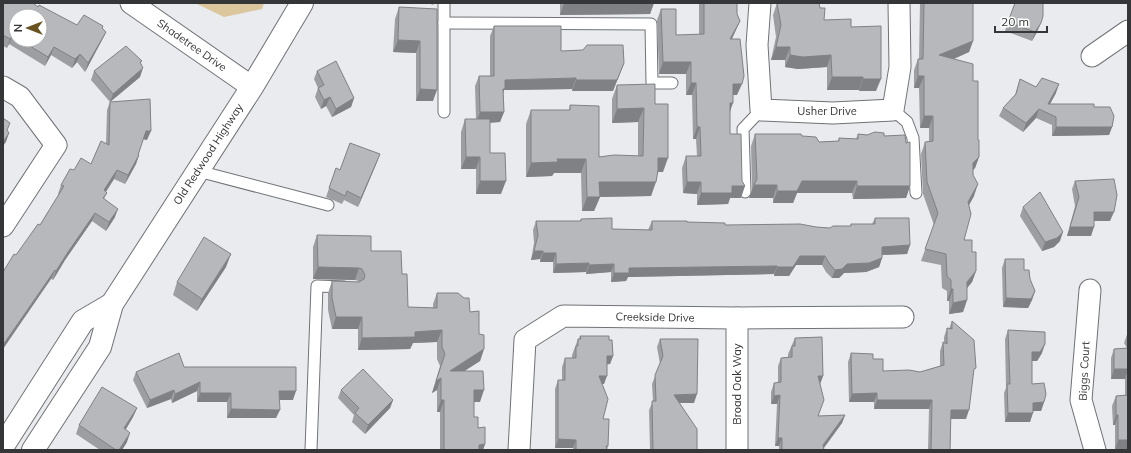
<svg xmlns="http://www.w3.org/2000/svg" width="1131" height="453" font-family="Mulish,sans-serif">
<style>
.green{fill:#dcc69d}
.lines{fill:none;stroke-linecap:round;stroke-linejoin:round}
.lane-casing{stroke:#707276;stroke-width:13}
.street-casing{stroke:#707276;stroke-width:23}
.secondary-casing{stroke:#707276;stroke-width:24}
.lane{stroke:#fff;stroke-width:11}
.street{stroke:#fff;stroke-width:21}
.secondary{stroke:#fff;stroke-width:22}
.wall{fill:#9d9ea2;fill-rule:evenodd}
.shaded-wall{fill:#7f8184}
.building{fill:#b6b8bc;stroke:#7f8184}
.labels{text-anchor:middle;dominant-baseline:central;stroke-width:3;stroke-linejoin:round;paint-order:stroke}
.street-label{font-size:11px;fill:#353638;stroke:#fff}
</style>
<rect width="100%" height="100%" fill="#e9ebef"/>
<polygon class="green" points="195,3 264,3 262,9 224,17"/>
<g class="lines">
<g class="lane-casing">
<g id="lane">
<polyline points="444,3 444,112"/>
<polyline points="444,23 651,24 652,83 672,83"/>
<polyline points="893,110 907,122 913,138 916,193"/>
<polyline points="198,171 328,205"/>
<polyline points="745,192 743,129 761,110"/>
<polyline points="311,450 317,286 344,287"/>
</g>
</g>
<g class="street-casing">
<g id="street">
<polyline points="131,3 252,87"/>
<polyline points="760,3 757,45 761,110 833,113 893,110 900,67 899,3"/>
<polyline points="1092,56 1128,31"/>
<polyline points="3,87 20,97 56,145 3,226"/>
<polyline points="1090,290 1081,400 1095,450"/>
<polyline points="737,318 737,450"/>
<polyline points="519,450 525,340 563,316 737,318 903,317"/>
</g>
</g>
<g class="secondary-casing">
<g id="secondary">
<polyline points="3,446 83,321 112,304"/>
<polyline points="33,450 100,347 112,304 252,87 302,3"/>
</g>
</g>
<use href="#lane" class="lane"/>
<use href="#street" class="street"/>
<use href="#secondary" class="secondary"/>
</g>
<g class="wall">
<path d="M3 3 38 7 77 25 102 28 106 32 102 40 85 72 77 62 72 68 51 55 45 66 9 44 7 48 3 46ZM16 16 40 40H16Z"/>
<polygon points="428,3 434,3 433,5"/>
<polygon points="560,3 654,3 650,14 560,15"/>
<polygon points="699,3 737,3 737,14 740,21 735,32 732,39 737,95 733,95 730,113 730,134 741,198 730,198 728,204 697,205 697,194 683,193 682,168 686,156 697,156 696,139 693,139 692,95 686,95 686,74 659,74 657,20 661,9 676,35 699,35"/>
<polygon points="777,3 824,20 851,27 876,91 859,91 859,90 827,90 827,67 798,69 785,67 785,60 771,60 776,37 773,15"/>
<polygon points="920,3 973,3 973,41 969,52 954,59 973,81 979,157 975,168 973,170 974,196 969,205 964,240 972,252 976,271 972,282 967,288 967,300 963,312 949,314 949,301 947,301 947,291 942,288 941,265 921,261 934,225 923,194 921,154 925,142 929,142 929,128 920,128 919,88 914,88 914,70 918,59 919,59"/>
<polygon points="1015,3 1037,32 1032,41 1005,31"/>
<polygon points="399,7 437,9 433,101 416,101 416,53 393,52 395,19"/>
<polygon points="494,26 561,51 624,63 613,91 572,91 572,89 504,90 503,93 504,112 500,122 490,123 490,153 501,194 476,194 476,169 461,169 461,132 465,119 476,119 475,86 479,76 490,76 490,36"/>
<polygon points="141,65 140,77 110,102 147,140 143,139 138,155 139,155 136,164 125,184 114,179 106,192 107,193 104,199 115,217 106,231 92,221 65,260 53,280 16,255 40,225 59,194 58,194 61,185 74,170 91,164 106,144 107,110 110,102 91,80 94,71"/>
<polygon points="317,71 354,98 351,107 332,117 326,106 321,109 315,97 318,88 314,79"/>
<polygon points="1020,79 1036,87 1056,93 1050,104 1094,107 1112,127 1109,135 1052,136 1052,125 1036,118 1023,132 999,116 1003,108 1015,95"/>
<polygon points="617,85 655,104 663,172 658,172 651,196 600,197 594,211 582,211 581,173 554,173 552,176 526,177 526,124 531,110 569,110 570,105 599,157 638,156 638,122 612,123 612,99"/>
<polygon points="755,134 802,136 819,142 838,141 839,138 856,139 858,134 867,135 884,136 910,186 906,198 853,199 852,193 797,193 793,203 773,203 773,198 749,198 752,190 751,146"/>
<polygon points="377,162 358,207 344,200 342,204 326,197 336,168 340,170"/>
<polygon points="1075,181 1110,221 1094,221 1091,236 1067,236 1075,206 1072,189"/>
<polygon points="1023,207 1060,241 1054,247 1042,251 1020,216"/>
<polygon points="875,218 910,245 907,254 882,255 882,258 879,267 866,272 844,273 839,278 832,278 826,272 822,265 796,265 789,276 774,276 774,274 628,277 626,281 611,282 611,272 586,274 586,272 553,273 553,262 540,262 540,259 531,260 534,243 533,230 536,221 580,221 581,219 612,229 648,230 652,221 687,222 725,225 830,228 850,226 851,224 872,224"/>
<polygon points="317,235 371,251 402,274 408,307 433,308 433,304 437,293 470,312 479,334 484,349 480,361 464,371 480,402 474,402 474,417 485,444 483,450 440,450 440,412 437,412 437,390 432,393 440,366 437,359 437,342 413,343 410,349 358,350 358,329 332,329 328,310 328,293 332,281 358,282 358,281 355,280 313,279 313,247"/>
<polygon points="1005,259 1024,270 1035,291 1032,300 1028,308 1003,307 1002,268"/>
<polygon points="226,267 197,311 173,295 177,282"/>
<polygon points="952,321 973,375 966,419 951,419 950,450 928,450 929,409 874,409 874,402 849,402 848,362 851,353 873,359 883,371 920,372 940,366 940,351 943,342 944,343 944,337 947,328 949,329"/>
<polygon points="1008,330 1042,353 1037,361 1032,361 1032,384 1044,402 1041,411 1033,411 1030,422 1005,422 1004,393 1006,388 1005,339"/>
<polygon points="1128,332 1128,450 1115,450 1115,425 1113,425 1112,406 1116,396 1125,395 1125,379 1111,379 1111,358 1114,349 1127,348 1124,343"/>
<polygon points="580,336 609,340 613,356 610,364 607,364 604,384 602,384 603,419 608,446 607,450 573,450 573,448 555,448 555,389 558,380 562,380 562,367 565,358 572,358 572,355 578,339 579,339"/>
<polygon points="795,338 823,376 820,384 818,416 845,415 842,423 824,448 824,450 779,450 779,446 775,446 777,404 771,404 771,392 774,383 778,383 778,366 781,358 788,357 788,354"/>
<polygon points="660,339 694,403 680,403 697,450 650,450 649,410 653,401 652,384 660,364 657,347"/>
<polygon points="184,367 293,400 279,400 276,418 227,418 227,402 197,402 197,391 172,403 171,399 147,408 133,380 136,372"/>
<polygon points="341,390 393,400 390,408 365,434 352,422 354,415 338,398"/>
<polygon points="137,408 133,417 126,429 127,442 122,450 100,450 76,434 79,425"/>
</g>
<g class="shaded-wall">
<polygon points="564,3 654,3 650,14 560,15"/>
<polygon points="740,21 735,32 726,51 730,39"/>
<polygon points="1041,23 1037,32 1032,41 1035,32"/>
<polygon points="106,32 102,40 85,72 88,63"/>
<polygon points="13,35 9,44 7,48 10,39"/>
<polygon points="398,40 420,41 416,53 393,52"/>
<polygon points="973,41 969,52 935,67 939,55"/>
<polygon points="54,47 51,55 45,66 48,57"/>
<polygon points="776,47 790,47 785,60 771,60"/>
<polygon points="80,54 77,62 72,68 75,59"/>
<polygon points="790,55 831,55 827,67 798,69 785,67"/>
<polygon points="663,62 691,62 686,74 659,74"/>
<polygon points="624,63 613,91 572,91 576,80"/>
<polygon points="143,68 140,77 110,102 113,94"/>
<polygon points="918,76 924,76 919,88 914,88"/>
<polygon points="832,77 863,77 859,90 827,90"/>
<polygon points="576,78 572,89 504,90 501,100 505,80"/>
<polygon points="863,79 881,79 876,91 859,91"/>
<polygon points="691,83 696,83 692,95 686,95"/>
<polygon points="733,84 742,84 737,95 729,95"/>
<polygon points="1059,84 1056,93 1045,113 1048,104"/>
<polygon points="420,89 437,90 433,101 416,101"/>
<polygon points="330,97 326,106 321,109 324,100"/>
<polygon points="354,98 351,107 332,117 336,109"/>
<polygon points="730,103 733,103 729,114"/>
<polygon points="644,108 638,122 612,123 617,109"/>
<polygon points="1039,109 1036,118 1023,132 1026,123"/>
<polygon points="480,112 504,112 500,122 476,123"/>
<polygon points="924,116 933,116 929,128 920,128"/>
<polygon points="697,127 700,127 696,139 693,139"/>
<polygon points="1056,127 1112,127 1109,135 1052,136"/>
<polygon points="146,131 151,131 147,140 143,139"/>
<polygon points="9,133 6,142 3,146 3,142"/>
<polygon points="380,154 377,162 358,207 361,198"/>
<polygon points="139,155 136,164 125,184 128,175"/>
<polygon points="466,157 480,157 476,169 461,169"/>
<polygon points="979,157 975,168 969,174 973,163"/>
<polygon points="658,158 668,158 663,172 653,172"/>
<polygon points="557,159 586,159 581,173 554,173 552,176 526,177 531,163"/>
<polygon points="117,170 114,179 101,199 104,190"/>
<polygon points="480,181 506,181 501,194 476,194"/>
<polygon points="802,181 857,181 852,193 797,193 793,203 773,203 777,191"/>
<polygon points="599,182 656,182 651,196 594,197"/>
<polygon points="687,182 701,182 697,194 683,193"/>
<polygon points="978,184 974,196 964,214 968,202"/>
<polygon points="754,185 777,185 773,198 749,198"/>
<polygon points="732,186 745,186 741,198 730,198 728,204 697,205 701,193"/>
<polygon points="857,186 910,186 906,198 853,199"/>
<polygon points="587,197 600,197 594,211 582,211"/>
<polygon points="118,209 115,217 106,231 109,222"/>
<polygon points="1094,212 1114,212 1110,221 1091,221"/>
<polygon points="95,213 92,221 65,260 53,280 56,271 68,252"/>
<polygon points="1070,227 1094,227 1091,236 1067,236"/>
<polygon points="1063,232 1060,241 1054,247 1042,251 1045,242"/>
<polygon points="910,245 907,254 879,255 882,247"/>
<polygon points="534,251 543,251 540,259 531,260"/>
<polygon points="543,253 556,253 553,262 540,262"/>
<polygon points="231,254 226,267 197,311 202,299"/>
<polygon points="800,256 825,256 822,265 796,265 789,276 774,276 777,267"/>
<polygon points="882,258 879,267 866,272 844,273 839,278 832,278 835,270 847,264"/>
<polygon points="589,263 586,272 553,273 556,264"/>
<polygon points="614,264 611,272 586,274 589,265"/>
<polygon points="777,266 774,274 628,277 626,281 611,282 614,273 629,268"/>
<polygon points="318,267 359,268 355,280 313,279"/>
<polygon points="55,270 51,279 3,349 3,345"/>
<polygon points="976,271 972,282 963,293 967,282"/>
<polygon points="951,289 953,289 949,301 947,301"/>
<polygon points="1035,291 1032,300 1028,308 1003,307 1006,298"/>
<polygon points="967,300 963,312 949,314 953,303"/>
<polygon points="336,317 362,317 358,329 332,329"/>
<polygon points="442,330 437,342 413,343 410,349 358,350 362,338 415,332"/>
<polygon points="1045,344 1042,353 1037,361 1029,361 1032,352"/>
<polygon points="484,349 480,361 446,383 450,371"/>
<polygon points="607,356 613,356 610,364 603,365"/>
<polygon points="1114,369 1128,369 1125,379 1111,379"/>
<polygon points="599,376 607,376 604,384 596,384"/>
<polygon points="818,376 823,376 820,384"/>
<polygon points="441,378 437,390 432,393 436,381"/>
<polygon points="200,382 197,391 172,403 175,394"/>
<polygon points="174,390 171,399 147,408 150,400"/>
<polygon points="474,390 484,390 480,402 470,402"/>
<polygon points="279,391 296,391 293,400 276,400"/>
<polygon points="200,393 231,393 227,402 197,402"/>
<polygon points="877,393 874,402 849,402 852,394"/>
<polygon points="697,394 694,403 671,403 674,395"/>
<polygon points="780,395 777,404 771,404 774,396"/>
<polygon points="393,400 390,408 365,434 368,425"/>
<polygon points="441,400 444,400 440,412 437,412"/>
<polygon points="877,400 932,400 929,409 874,409"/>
<polygon points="1044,402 1041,411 1030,411 1033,403"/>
<polygon points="137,408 133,417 121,437 124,428"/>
<polygon points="231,409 280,410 276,418 227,418"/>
<polygon points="951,410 969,410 966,419 948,419"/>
<polygon points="1008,413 1033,413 1030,422 1005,422"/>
<polygon points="845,415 842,423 822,450 823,445"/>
<polygon points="1116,415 1118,415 1115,425 1113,425"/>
<polygon points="130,433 127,442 122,450 119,450"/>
<polygon points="778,438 782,438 779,446 775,446"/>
<polygon points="558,439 576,440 573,448 555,448"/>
<polygon points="1118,440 1128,440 1128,450 1115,450"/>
<polygon points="485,444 483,450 477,450 479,445"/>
</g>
<g class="building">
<polygon points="3,3 33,3 38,7 39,5 77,25 84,15 103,26 102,28 106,32 88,63 80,54 75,59 54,47 48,57 20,40 40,40 40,16 16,16 16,37 13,35 10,39 3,35"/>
<polygon points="704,3 737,3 737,14 740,21 730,39 740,39 744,76 742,84 733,84 733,103 730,103 730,134 741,134 742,181 745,186 732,186 732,193 701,193 701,182 687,182 686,156 701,156 700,127 697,127 696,83 691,83 691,62 663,62 661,9 676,9 676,35 704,34"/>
<polygon points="777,3 819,3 820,8 825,8 824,20 851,19 851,27 881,26 881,79 863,79 863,77 832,77 831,55 803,57 790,55 790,47 776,47 781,25"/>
<polygon points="924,3 973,3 973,41 939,55 973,64 973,81 978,81 978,140 979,140 979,157 973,163 973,175 978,184 968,202 971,214 964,240 972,240 972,252 976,252 976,271 967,282 967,300 953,303 953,289 951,289 951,280 947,276 946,254 925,249 938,213 927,182 925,142 933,141 933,116 924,116 924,76 918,76 918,59 923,59"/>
<polygon points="1015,3 1043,3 1043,16 1041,23 1035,32 1008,22"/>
<polygon points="399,7 437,9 437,90 420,89 420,41 398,40"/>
<polygon points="494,26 561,26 561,51 583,50 587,45 623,45 624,63 617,80 576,80 576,78 505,80 505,89 503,89 504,112 480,112 479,76 494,76"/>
<polygon points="126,46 142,61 140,62 143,68 113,94 94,71"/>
<polygon points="336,61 354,98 336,109 330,97 324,100 318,88 324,85 317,71"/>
<polygon points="1042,78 1059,84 1048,104 1094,104 1094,107 1110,107 1114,116 1112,127 1056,127 1056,117 1039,109 1026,123 1003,108 1016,94 1020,79 1036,87"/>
<polygon points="655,84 655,104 668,104 668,158 658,158 658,170 656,182 599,182 600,197 587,197 586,159 557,159 558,162 531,163 531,110 570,110 570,105 599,106 599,157 614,155 643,156 644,108 617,109 617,85"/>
<polygon points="150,99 151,131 146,131 138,155 139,155 128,175 117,170 104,190 107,193 103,198 118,209 109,222 95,213 68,252 56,271 55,270 3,345 3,272 14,254 16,255 38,224 40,225 64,186 61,185 70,169 74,170 81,158 91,164 101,141 109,145 110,102"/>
<polygon points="3,118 10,123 7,130 9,133 3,142"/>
<polygon points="465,119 490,119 490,153 505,153 506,181 480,181 480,157 466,157"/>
<polygon points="875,132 884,133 884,136 905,135 906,143 910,142 910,186 857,186 857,181 802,181 797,191 777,191 777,185 754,185 757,179 755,134 801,134 802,136 816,137 819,142 839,141 839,138 858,139 858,134 867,135"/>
<polygon points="350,143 380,154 361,198 347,191 345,196 329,188 336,168 340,170"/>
<polygon points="1114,179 1117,195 1114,212 1094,212 1094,227 1070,227 1079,197 1075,181"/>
<polygon points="1040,192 1063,232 1057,238 1045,242 1023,207"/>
<polygon points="612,218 612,229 652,230 652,221 687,221 687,222 725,223 725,225 800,224 816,227 830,228 833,226 851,226 851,224 875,224 875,218 909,218 910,245 882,247 882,258 869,263 847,264 842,269 835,270 829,263 825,256 800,256 793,267 777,267 777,266 629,268 629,273 614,273 614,264 589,265 589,263 556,264 556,253 543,253 543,251 534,251 538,235 536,221 581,221 581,219"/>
<polygon points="317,235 371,236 371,251 401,251 402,274 407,274 408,307 437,308 437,293 458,293 464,298 469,298 470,312 479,311 479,334 484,335 484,349 450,371 483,371 484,390 474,390 474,417 478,417 478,428 485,427 485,444 479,445 479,450 444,450 444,400 441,400 441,378 436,381 445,354 442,347 442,330 415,332 415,337 362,338 362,317 336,317 332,298 332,281 359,282 364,279 365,275 362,269 359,268 318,267"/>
<polygon points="204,237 231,254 202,299 177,282"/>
<polygon points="1005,259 1024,259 1024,270 1029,270 1030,279 1035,291 1031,299 1006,298"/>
<polygon points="952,321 974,340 976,368 974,369 969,410 951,410 950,450 931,450 932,400 877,400 877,393 852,394 851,353 873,354 873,359 883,359 883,371 909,370 920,372 944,365 943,342 947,344 947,328 952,329"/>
<polygon points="1008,330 1045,332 1045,344 1040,352 1032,352 1032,384 1044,383 1046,394 1044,402 1033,403 1033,413 1008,413 1007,384 1010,384"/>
<polygon points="580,336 609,336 609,340 612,340 613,356 607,356 607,376 599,376 608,399 603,419 609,419 608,446 606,446 607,450 576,450 576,440 558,439 558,380 565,380 565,358 576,358 576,346 578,346 578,339 581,339"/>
<polygon points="822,337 823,376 818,376 824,400 818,416 845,415 823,445 824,450 782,450 782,438 778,438 780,395 774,396 774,383 781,382 781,358 792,357 792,346 795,346 795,338"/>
<polygon points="660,339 698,339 697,394 674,395 697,429 697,450 653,450 652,401 656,401 655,375 663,356"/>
<polygon points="1128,348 1128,369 1114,369 1114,349"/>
<polygon points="179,353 184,367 296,367 296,391 279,391 280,410 231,409 231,393 200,393 200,382 175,394 174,390 150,400 136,372"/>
<polygon points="363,369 393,400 368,425 355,413 359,408 341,390"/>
<polygon points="102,387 137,408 124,428 130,433 119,450 116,450 79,425"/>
<polygon points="1128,395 1128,440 1118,440 1118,415 1116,415 1116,396"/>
</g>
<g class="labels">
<g class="street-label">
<text transform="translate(192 45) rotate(35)">Shadetree Drive</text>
<text x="827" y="111">Usher Drive</text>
<text transform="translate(208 154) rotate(-57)">Old Redwood Highway</text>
<text transform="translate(655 317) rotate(1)">Creekside Drive</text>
<text transform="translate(1084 371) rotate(-87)">Biggs Court</text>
<text transform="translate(737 384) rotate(-90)">Broad Oak Way</text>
</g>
</g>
<rect width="1131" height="453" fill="none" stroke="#353638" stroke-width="8"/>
<g transform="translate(28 28) rotate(270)"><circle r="19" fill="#ffffff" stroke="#aeafaf"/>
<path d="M0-3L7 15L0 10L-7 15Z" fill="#695222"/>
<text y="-6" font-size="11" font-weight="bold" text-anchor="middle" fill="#353638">N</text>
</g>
<path d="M995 26v6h52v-6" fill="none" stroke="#353638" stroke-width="2"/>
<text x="1001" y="26" font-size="12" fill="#353638" stroke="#ffffff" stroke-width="3" paint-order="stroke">20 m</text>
</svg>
